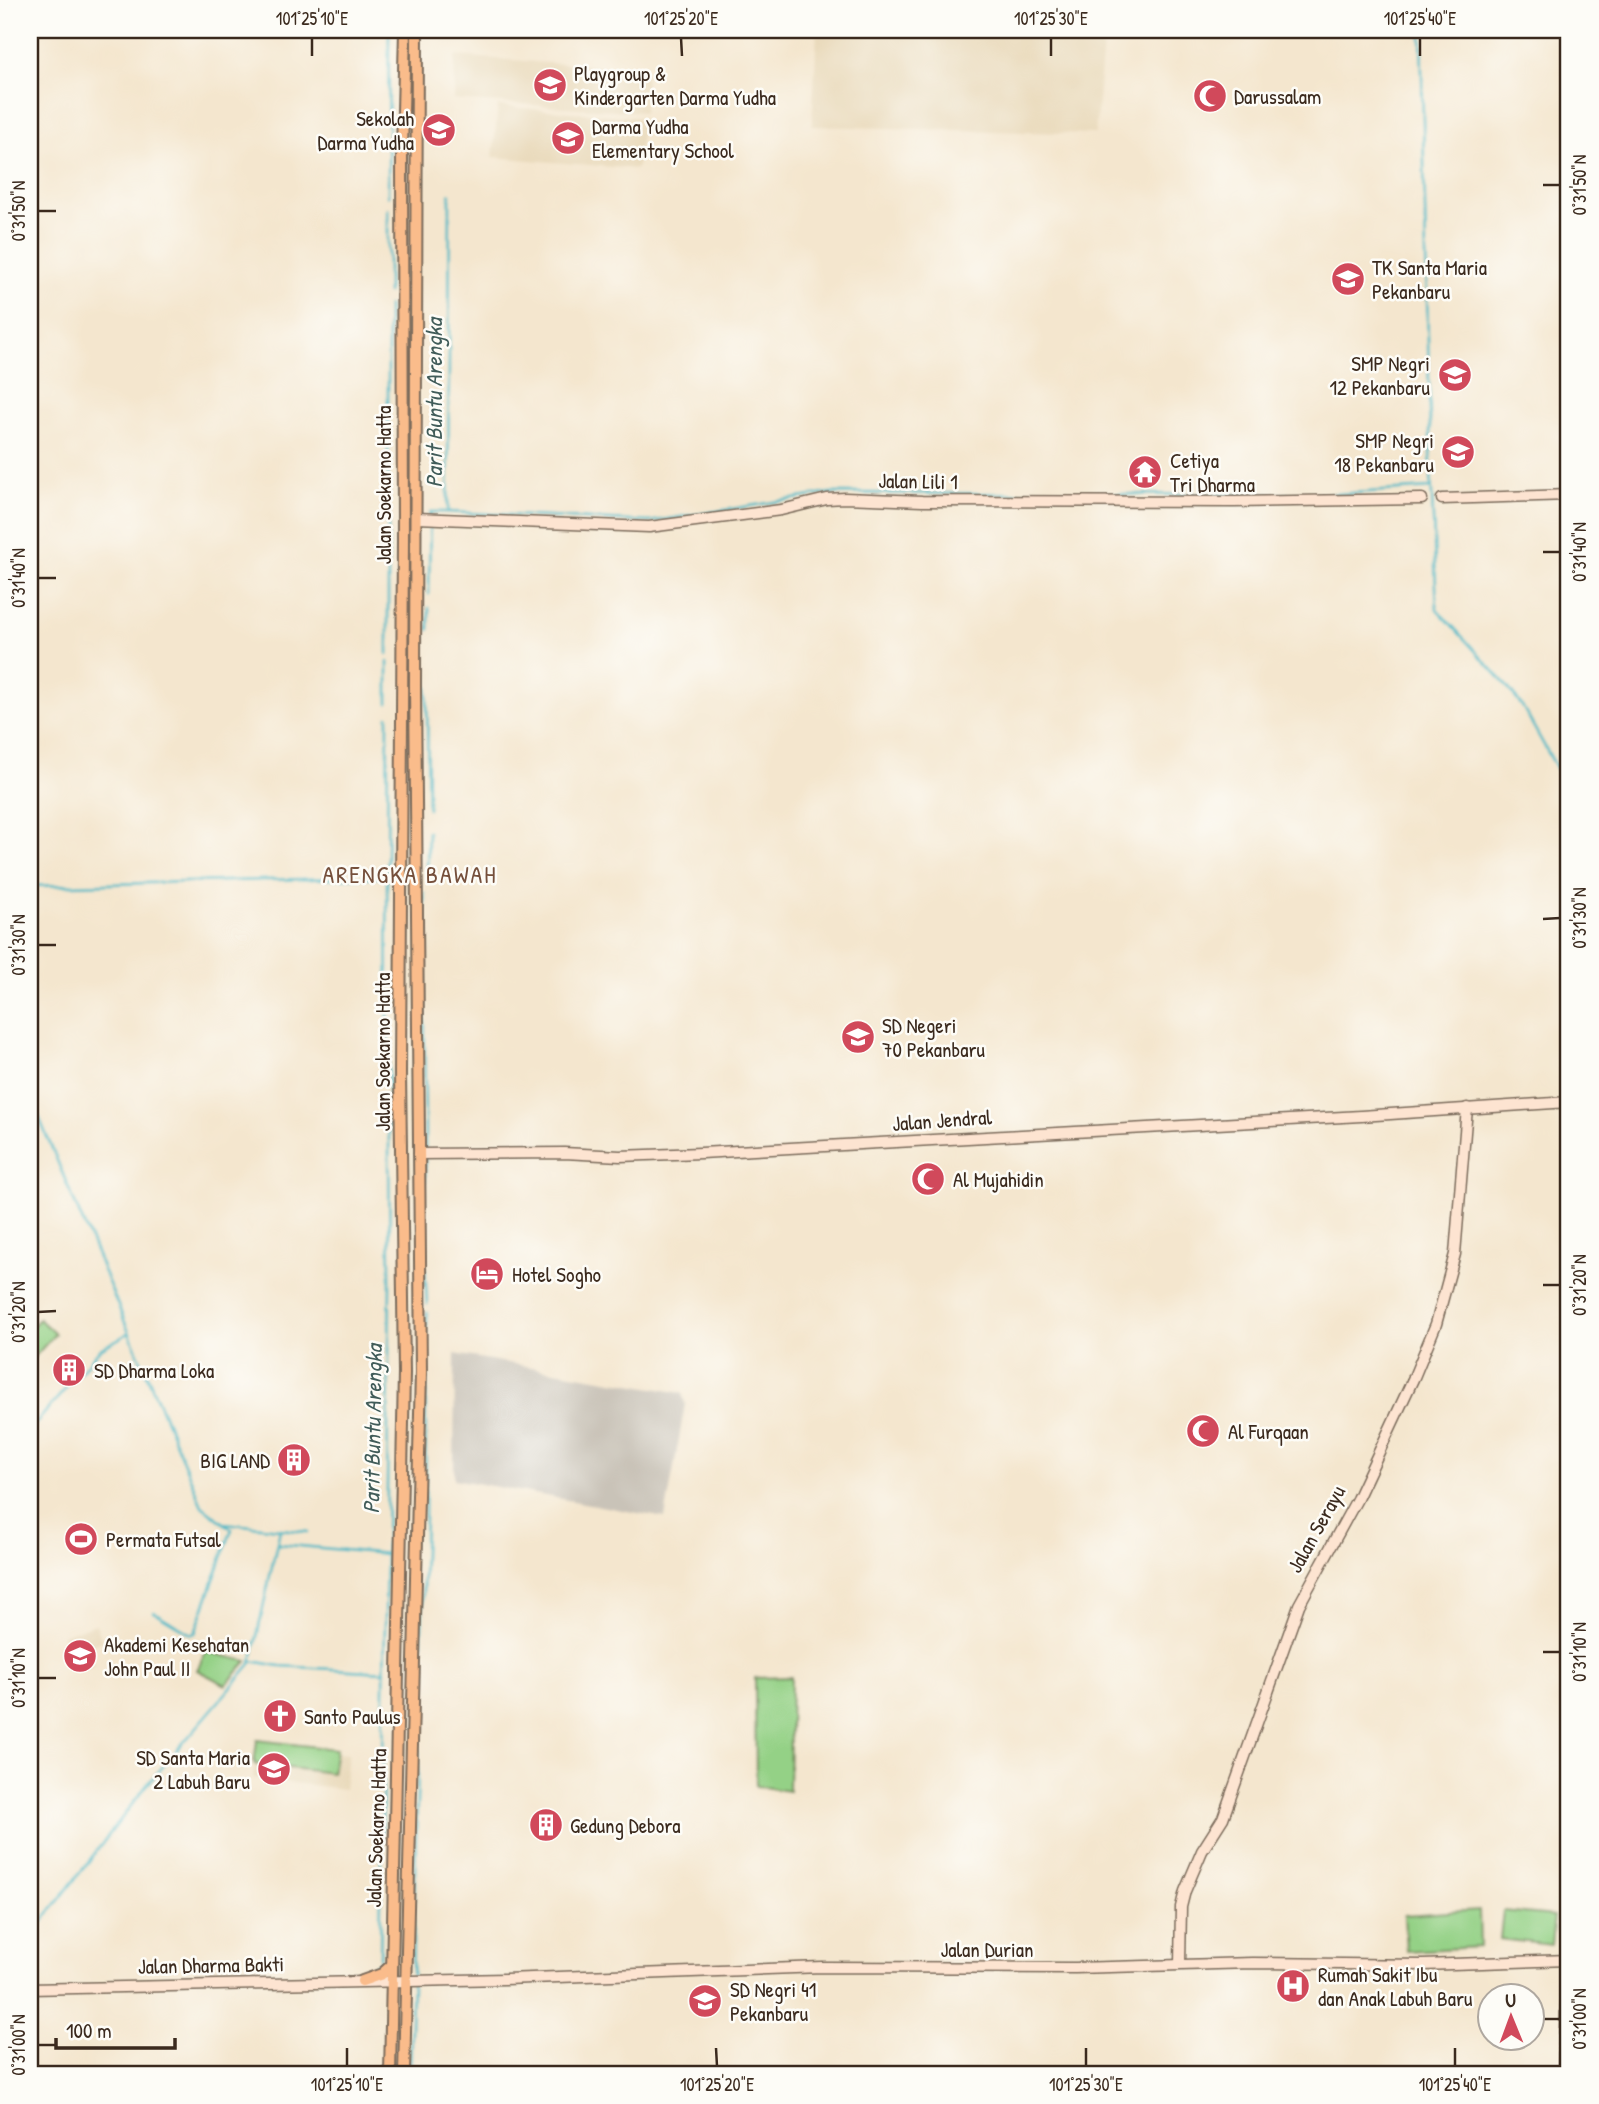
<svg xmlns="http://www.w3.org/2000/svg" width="1599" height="2104" font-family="'Patrick Hand',sans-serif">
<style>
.built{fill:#e9d9ba}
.industrial{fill:#c9c3b8}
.green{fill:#94d186;stroke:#687e52;stroke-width:2}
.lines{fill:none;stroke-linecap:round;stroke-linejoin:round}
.stream{stroke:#4bb8c6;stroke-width:2.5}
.secondary-casing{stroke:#7c6c5c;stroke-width:13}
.primary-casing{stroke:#7c6c5c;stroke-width:14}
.secondary{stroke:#fde4d1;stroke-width:10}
.primary{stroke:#fabc8b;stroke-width:10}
.ticks{fill:none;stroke:#3b2a1e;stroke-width:2.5}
.labels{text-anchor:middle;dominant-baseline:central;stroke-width:5;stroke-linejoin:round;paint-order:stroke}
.poi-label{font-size:21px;fill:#3b2a1e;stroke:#fdfcf7;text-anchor:start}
.street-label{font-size:21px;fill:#3b2a1e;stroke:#fdfcf7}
.water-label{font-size:23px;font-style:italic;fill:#415c59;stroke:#fdfcf7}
.quarter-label{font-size:24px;letter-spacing:2px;fill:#754f3b;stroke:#fdfcf7}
.neatline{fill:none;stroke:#3b2a1e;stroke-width:2.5}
.ticks-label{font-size:18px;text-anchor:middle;fill:#3b2a1e}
</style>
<rect width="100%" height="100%" fill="#fdfcf7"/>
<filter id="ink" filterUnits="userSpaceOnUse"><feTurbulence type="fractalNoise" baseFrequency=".0143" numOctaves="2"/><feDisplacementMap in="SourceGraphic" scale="14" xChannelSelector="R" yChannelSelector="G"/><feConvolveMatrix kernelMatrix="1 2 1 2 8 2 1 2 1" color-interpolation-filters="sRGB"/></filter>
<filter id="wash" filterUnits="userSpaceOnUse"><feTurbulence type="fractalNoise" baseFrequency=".00686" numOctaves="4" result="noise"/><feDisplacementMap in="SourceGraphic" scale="28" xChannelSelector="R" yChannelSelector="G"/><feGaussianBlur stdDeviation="1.57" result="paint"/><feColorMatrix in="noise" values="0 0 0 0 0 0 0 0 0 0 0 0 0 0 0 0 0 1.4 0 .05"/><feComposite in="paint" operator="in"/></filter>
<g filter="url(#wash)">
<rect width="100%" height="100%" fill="#f4e6ce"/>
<g class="built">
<polygon points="817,30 1063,30 1104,33 1095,134 812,126"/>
<polygon points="455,56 646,70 644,112 454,100"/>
<polygon points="498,106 643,118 637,169 493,157"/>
<polygon points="96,1624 102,1641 88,1646 94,1666 75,1672 62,1635"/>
<polygon points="335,1753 348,1754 344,1789 253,1778 254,1764 332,1773"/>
</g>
<polygon class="industrial" points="455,1354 682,1393 685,1404 665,1518 454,1479"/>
<g class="green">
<polygon points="39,1319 55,1334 30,1362 30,1329"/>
<polygon points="206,1652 247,1661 226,1685 197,1670"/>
<polygon points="791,1677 789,1791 756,1786 755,1678"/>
<polygon points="257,1740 336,1749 332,1773 254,1764"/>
<polygon points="1479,1910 1480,1947 1406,1951 1404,1915"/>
<polygon points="1503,1911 1554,1916 1551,1945 1500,1939"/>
</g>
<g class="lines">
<g class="stream">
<polyline points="1421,30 1431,473 1437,609 1501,679 1522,706 1569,790"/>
<polyline points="388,196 389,30"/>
<polyline points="388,293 388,209"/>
<polyline points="388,306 388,654"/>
<polyline points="448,512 649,522 831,493 1322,495 1431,488"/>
<polyline points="429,594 430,512 448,512 450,193"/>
<polyline points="429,630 429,608"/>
<polyline points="427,687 428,809"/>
<polyline points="388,703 388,662"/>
<polyline points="387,871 388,716"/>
<polyline points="427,875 428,832"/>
<polyline points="30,886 387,877"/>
<polyline points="424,893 425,1151"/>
<polyline points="30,1096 202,1506 224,1523 308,1532"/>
<polyline points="425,1182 425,1158"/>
<polyline points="425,1269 427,1304"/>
<polyline points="426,1368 427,1312"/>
<polyline points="30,1430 100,1349 129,1333"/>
<polyline points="278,1544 387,1554"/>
<polyline points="154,1612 191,1634 195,1633 232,1529 224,1523"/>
<polyline points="253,1655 280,1529"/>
<polyline points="252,1661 280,1666 385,1672"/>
<polyline points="30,1938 147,1785 251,1664 252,1658"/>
<polyline points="364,1972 380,1962 390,1283 387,877"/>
<polyline points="412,1976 425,1517 426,1374"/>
<polyline points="410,2074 412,1983"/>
</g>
</g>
</g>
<g filter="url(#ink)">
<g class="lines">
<g class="secondary-casing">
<g id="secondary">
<polyline points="1442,499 1569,495"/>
<polyline points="416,518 649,527 781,510 827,499 845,498 922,501 1234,502 1422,499"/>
<polyline points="419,1154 564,1153 620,1156 701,1153 1361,1116 1569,1102"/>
<polyline points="1180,1964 1181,1907 1185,1891 1202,1851 1223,1818 1299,1605 1357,1499 1414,1377 1436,1324 1455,1254 1467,1108"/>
<polyline points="30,1989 505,1979 822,1967 1075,1968 1252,1963 1423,1965 1569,1960"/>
<polyline points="1563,2074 1569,1945"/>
</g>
</g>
<g class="primary-casing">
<g id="primary">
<polyline points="362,1981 382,1974 392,1965"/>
<polyline points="390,2074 404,1373 400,1074 403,538 402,151 405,30"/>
<polyline points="404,2074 421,1372 415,686 417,30"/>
</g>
</g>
<use href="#secondary" class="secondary"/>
<use href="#primary" class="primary"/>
</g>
</g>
<path class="ticks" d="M312 38V56M681 38 682 56M1051 38V56M1420 38V56M1543 185H1560M38 211H56M1543 552H1560M38 578H56M1543 919 1560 918M38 945H56M1543 1285H1560M38 1312 56 1311M1543 1652H1560M38 1678H56M1543 2019H1560M38 2045H56M347 2048V2066M716 2048 717 2066M1086 2048V2066M1455 2048V2066"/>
<defs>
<g id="school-disc" transform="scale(1.75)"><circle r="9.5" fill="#d1495b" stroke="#fdfcf7"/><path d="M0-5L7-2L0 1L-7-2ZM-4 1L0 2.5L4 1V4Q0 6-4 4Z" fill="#fff"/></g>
<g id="mosque-disc" transform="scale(1.75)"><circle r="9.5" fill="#d1495b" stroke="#fdfcf7"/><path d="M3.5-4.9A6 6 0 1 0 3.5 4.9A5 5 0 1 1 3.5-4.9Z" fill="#fff"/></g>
<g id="temple-disc" transform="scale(1.75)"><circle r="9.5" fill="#d1495b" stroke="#fdfcf7"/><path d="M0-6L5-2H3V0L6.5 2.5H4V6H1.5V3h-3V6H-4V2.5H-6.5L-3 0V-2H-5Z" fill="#fff"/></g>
<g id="hotel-disc" transform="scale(1.75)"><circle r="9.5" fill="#d1495b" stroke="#fdfcf7"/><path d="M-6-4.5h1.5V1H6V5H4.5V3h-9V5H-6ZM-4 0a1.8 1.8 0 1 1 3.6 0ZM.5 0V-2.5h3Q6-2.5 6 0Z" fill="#fff"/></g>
<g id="building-disc" transform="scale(1.75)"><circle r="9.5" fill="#d1495b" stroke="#fdfcf7"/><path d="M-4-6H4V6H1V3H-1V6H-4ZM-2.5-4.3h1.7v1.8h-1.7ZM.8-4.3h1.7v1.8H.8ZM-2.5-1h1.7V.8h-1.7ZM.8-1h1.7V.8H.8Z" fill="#fff"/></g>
<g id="stadium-disc" transform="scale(1.75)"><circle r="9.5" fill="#d1495b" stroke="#fdfcf7"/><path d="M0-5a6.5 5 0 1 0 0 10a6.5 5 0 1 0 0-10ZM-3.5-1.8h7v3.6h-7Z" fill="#fff"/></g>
<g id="university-disc" transform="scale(1.75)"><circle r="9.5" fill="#d1495b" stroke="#fdfcf7"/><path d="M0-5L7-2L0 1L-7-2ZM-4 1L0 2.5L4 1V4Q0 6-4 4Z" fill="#fff"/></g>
<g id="church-disc" transform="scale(1.75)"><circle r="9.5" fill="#d1495b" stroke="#fdfcf7"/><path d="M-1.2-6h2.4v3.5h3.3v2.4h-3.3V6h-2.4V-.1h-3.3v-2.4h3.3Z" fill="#fff"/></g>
<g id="hospital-disc" transform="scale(1.75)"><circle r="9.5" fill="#d1495b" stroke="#fdfcf7"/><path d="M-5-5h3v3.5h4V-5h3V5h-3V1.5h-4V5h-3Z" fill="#fff"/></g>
</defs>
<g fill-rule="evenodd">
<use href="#school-disc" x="550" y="85"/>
<use href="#mosque-disc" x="1210" y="96"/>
<use href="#school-disc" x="439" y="130"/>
<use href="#school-disc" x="568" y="138"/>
<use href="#school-disc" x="1348" y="279"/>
<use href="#school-disc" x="1455" y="375"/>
<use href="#school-disc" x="1458" y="452"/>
<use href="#temple-disc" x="1145" y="472"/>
<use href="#school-disc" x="858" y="1037"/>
<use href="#mosque-disc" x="928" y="1179"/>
<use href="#hotel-disc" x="487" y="1274"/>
<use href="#building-disc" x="69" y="1370"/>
<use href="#mosque-disc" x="1203" y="1431"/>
<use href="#building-disc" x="294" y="1460"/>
<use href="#stadium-disc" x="81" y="1539"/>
<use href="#university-disc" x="80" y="1656"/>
<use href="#church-disc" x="280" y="1716"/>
<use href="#school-disc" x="274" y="1769"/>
<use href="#building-disc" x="546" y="1825"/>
<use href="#hospital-disc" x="1293" y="1986"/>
<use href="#school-disc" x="705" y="2001"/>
</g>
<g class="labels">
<g class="poi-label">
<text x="574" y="73">Playgroup &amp;<tspan x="574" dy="24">Kindergarten Darma Yudha</tspan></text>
<text x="1234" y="96">Darussalam</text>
<text x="414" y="118" text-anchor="end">Sekolah<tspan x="414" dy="24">Darma Yudha</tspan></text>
<text x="592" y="126">Darma Yudha<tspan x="592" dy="24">Elementary School</tspan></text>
<text x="1372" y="267">TK Santa Maria<tspan x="1372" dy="24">Pekanbaru</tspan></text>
<text x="1430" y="363" text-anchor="end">SMP Negri<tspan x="1430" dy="24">12 Pekanbaru</tspan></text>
<text x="1434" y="440" text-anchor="end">SMP Negri<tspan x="1434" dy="24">18 Pekanbaru</tspan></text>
<text x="1170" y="460">Cetiya<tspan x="1170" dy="24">Tri Dharma</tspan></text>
<text x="882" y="1025">SD Negeri<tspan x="882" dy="24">70 Pekanbaru</tspan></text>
<text x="953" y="1179">Al Mujahidin</text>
<text x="512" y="1274">Hotel Sogho</text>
<text x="94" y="1370">SD Dharma Loka</text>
<text x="1228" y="1431">Al Furqaan</text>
<text x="270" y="1460" text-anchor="end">BIG LAND</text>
<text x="106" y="1539">Permata Futsal</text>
<text x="104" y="1644">Akademi Kesehatan<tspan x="104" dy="24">John Paul II</tspan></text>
<text x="304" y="1716">Santo Paulus</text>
<text x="250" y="1757" text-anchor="end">SD Santa Maria<tspan x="250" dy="24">2 Labuh Baru</tspan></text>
<text x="570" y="1825">Gedung Debora</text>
<text x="1318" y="1974">Rumah Sakit Ibu<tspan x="1318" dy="24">dan Anak Labuh Baru</tspan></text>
<text x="730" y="1989">SD Negri 41<tspan x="730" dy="24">Pekanbaru</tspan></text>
</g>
<g class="street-label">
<text transform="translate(918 481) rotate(1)">Jalan Lili 1</text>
<text transform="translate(383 485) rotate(-90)">Jalan Soekarno Hatta</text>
<text transform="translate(382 1052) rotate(-90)">Jalan Soekarno Hatta</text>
<text transform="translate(942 1120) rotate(-4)">Jalan Jendral</text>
<text transform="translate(1316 1529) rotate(-61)">Jalan Serayu</text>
<text transform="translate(376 1828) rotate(-88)">Jalan Soekarno Hatta</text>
<text x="987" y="1949">Jalan Durian</text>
<text transform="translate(211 1965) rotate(-1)">Jalan Dharma Bakti</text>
</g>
<g class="water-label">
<text transform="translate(433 403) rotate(-90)">Parit Buntu Arengka</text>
<text transform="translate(372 1429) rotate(-89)">Parit Buntu Arengka</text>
</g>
<g class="quarter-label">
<text x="410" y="874">ARENGKA BAWAH</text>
</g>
</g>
<rect width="1599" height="2104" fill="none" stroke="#fdfcf7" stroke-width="77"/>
<g transform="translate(1511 2017) rotate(359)"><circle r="33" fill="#fdfcf7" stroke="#afa8a0" stroke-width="2"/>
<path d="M0-5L12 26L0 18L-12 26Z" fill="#d1495b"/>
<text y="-10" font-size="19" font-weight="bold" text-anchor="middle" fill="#3b2a1e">U</text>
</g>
<path d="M56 2038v10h119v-10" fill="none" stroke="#3b2a1e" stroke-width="3.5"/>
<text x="66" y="2038" font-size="21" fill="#3b2a1e" stroke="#fdfcf7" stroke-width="5" paint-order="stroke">100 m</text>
<rect x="38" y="38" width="1522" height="2028" class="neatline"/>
<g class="ticks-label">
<text x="312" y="25">101°25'10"E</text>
<text x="681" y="25">101°25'20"E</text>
<text x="1051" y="25">101°25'30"E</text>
<text x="1420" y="25">101°25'40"E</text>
<text transform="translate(1580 185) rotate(-90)" y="6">0°31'50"N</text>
<text transform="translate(19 211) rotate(-90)" y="6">0°31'50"N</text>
<text transform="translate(1580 552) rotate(-90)" y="6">0°31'40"N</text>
<text transform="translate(19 578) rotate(-90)" y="6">0°31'40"N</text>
<text transform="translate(1580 918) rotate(-90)" y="6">0°31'30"N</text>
<text transform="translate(19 945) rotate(-90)" y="6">0°31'30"N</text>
<text transform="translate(1580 1285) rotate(-90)" y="6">0°31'20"N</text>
<text transform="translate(19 1312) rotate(-90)" y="6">0°31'20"N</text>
<text transform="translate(1580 1652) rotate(-90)" y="6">0°31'10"N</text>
<text transform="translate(19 1678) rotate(-90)" y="6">0°31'10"N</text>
<text transform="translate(1580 2019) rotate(-90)" y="6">0°31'00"N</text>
<text transform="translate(19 2045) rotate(-90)" y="6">0°31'00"N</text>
<text x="347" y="2091">101°25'10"E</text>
<text x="717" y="2091">101°25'20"E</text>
<text x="1086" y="2091">101°25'30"E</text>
<text x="1455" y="2091">101°25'40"E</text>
</g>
</svg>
